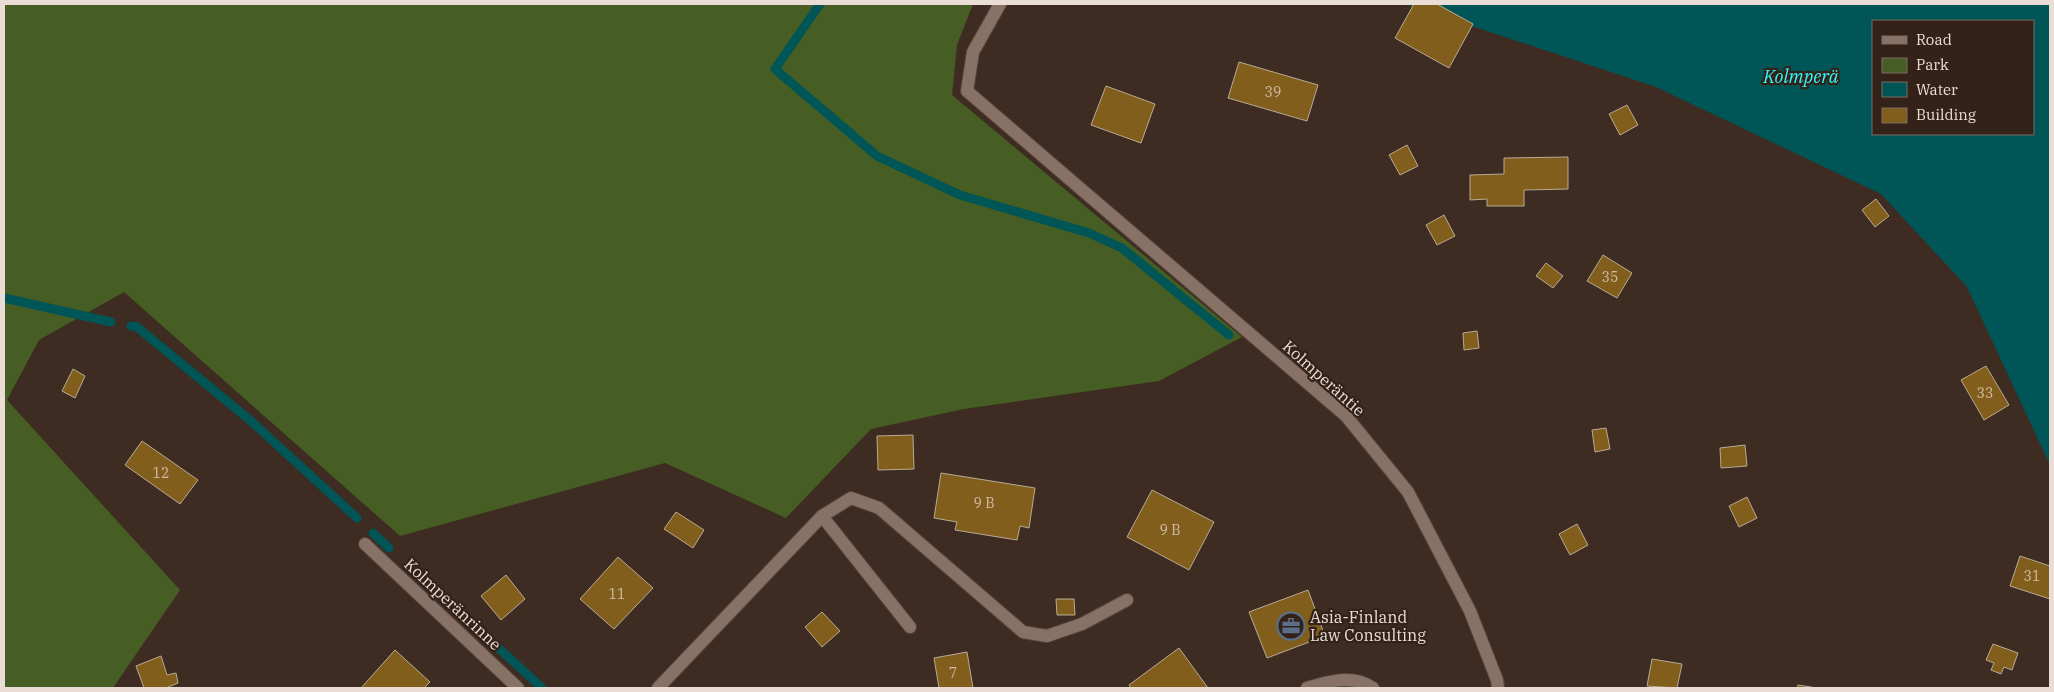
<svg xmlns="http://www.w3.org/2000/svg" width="2054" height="692" font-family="'IBM Plex Serif',serif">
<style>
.green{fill:#465d23}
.water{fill:#005556;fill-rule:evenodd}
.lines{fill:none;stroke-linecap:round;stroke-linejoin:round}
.stream{stroke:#005556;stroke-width:9}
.building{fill:#815e1c;stroke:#b8ab96}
.lane-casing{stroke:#58483f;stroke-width:14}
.street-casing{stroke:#58483f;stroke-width:14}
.lane{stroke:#887266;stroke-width:12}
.street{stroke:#887266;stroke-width:12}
.labels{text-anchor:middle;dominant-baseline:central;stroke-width:4.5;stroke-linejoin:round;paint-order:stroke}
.number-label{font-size:14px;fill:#cfbda8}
.street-label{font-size:16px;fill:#e9ddd6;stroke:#342218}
.poi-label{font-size:16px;fill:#e9ddd6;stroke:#342218;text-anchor:start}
.water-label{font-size:18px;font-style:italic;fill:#31f9fd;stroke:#342218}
</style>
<rect width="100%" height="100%" fill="#3e2c22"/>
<polygon class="green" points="4,4 973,4 957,45 952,95 1242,337 1159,381 964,409 871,429 786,518 665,463 400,536 124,292 39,340 7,400 180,590 113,688 4,688"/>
<path class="water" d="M1405 4H2050V465L1967 287 1881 194 1656 87ZM1873 21H2033V134H1873Z"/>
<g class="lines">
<g class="stream">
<polyline points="820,4 775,69 877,156 960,195 1089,233 1122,248 1229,335"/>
<polyline points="4,298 111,322"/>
<polyline points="131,326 137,327 251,421 357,518"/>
<polyline points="373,533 389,548"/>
<polyline points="416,572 542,688"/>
</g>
</g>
<g class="building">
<polygon points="1414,4 1437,4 1473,24 1449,68 1395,38"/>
<polygon points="1239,62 1318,85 1307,121 1228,98"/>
<polygon points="1106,86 1155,104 1141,143 1091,125"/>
<polygon points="1627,105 1638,125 1620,135 1609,114"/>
<polygon points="1407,145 1418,166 1400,175 1389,155"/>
<polygon points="1568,157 1568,189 1524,190 1524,206 1487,206 1487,199 1470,200 1470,175 1504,174 1504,158"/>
<polygon points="1876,199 1889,216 1875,227 1862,210"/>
<polygon points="1444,215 1455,236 1437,245 1426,225"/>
<polygon points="1603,255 1632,273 1617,298 1587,281"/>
<polygon points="1546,263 1563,276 1553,288 1536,276"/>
<polygon points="1477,331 1479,348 1464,350 1463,333"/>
<polygon points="1986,366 2009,405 1984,420 1961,380"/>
<polygon points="73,369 85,376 75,398 62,391"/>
<polygon points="1606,428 1610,449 1595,452 1592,430"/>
<polygon points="913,435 914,469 878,470 877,436"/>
<polygon points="142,441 198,480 180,504 125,465"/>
<polygon points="1745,445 1747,466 1721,468 1720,448"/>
<polygon points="941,473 1035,488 1029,528 1020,526 1017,540 955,530 957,522 934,518"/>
<polygon points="1152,490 1214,522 1189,570 1127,537"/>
<polygon points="1747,497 1757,518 1739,527 1729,506"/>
<polygon points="676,512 704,530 693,548 664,529"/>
<polygon points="1577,524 1588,545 1570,555 1559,534"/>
<polygon points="2020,556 2050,566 2050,599 2010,586"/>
<polygon points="618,557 653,588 614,629 580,599"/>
<polygon points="506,575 525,599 501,620 481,596"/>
<polygon points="1308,590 1325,636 1267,658 1249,612"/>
<polygon points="1056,599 1074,599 1075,615 1057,615"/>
<polygon points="822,612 840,631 822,647 805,627"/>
<polygon points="1993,644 2018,653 2012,670 2004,667 2001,674 1991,670 1994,663 1986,660"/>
<polygon points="1179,648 1208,688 1131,688 1129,685"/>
<polygon points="395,650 430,682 424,688 361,688"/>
<polygon points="967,652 973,688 939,688 934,658"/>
<polygon points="161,656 167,675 176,673 178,683 166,688 144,688 136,666"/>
<polygon points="1652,659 1682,664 1677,688 1647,686"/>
<polygon points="1798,685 1817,688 1797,688"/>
</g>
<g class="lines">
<g class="lane-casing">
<g id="lane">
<polyline points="1000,4 973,52 967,91 1067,177"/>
<polyline points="822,516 910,627"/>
<polyline points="658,688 822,516 851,498 879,508 1023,632 1047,636 1082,624 1127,600"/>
<path d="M1307 688C1329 681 1353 674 1373 688"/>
</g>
</g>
<g class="street-casing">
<g id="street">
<polyline points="1067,177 1346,416 1408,492 1470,611 1497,680 1498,688"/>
<polyline points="365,544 518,688"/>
</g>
</g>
<use href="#lane" class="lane"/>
<use href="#street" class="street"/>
</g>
<defs>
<g id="office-ring" transform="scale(1.4375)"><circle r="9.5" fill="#342218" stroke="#5c6f8a" stroke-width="1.5"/><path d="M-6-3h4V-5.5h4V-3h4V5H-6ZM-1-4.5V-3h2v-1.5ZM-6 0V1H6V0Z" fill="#5c6f8a"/></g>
</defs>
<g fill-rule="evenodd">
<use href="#office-ring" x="1291" y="626"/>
</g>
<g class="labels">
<g class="number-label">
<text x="1273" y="92">39</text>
<text x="1610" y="277">35</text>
<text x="1985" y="393">33</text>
<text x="161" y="473">12</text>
<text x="984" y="503">9 B</text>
<text x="1170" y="530">9 B</text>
<text x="2032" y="576">31</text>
<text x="617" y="594">11</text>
<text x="953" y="673">7</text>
</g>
<g class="street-label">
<text transform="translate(1324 378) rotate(42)">Kolmperäntie</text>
<text transform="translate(453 604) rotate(43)">Kolmperänrinne</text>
</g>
<g class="poi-label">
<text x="1310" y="617">Asia-Finland<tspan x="1310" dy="18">Law Consulting</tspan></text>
</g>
<g class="water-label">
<text x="1801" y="76">Kolmperä</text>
</g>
</g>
<rect width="2054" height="692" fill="none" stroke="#e9ddd6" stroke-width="10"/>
<rect x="1872" y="20" width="162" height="115" fill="#342218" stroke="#7c6d64"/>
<rect x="1882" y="36" width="25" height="8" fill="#887266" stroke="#7c6d64"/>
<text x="1916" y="45" font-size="15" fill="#e9ddd6">Road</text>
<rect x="1882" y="58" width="25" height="15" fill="#465d23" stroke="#7c6d64"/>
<text x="1916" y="70" font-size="15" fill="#e9ddd6">Park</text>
<rect x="1882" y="82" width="25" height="15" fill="#005556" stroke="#7c6d64"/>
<text x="1916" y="95" font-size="15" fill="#e9ddd6">Water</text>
<rect x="1882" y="108" width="25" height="15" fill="#815e1c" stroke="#7c6d64"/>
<text x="1916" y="120" font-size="15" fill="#e9ddd6">Building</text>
</svg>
